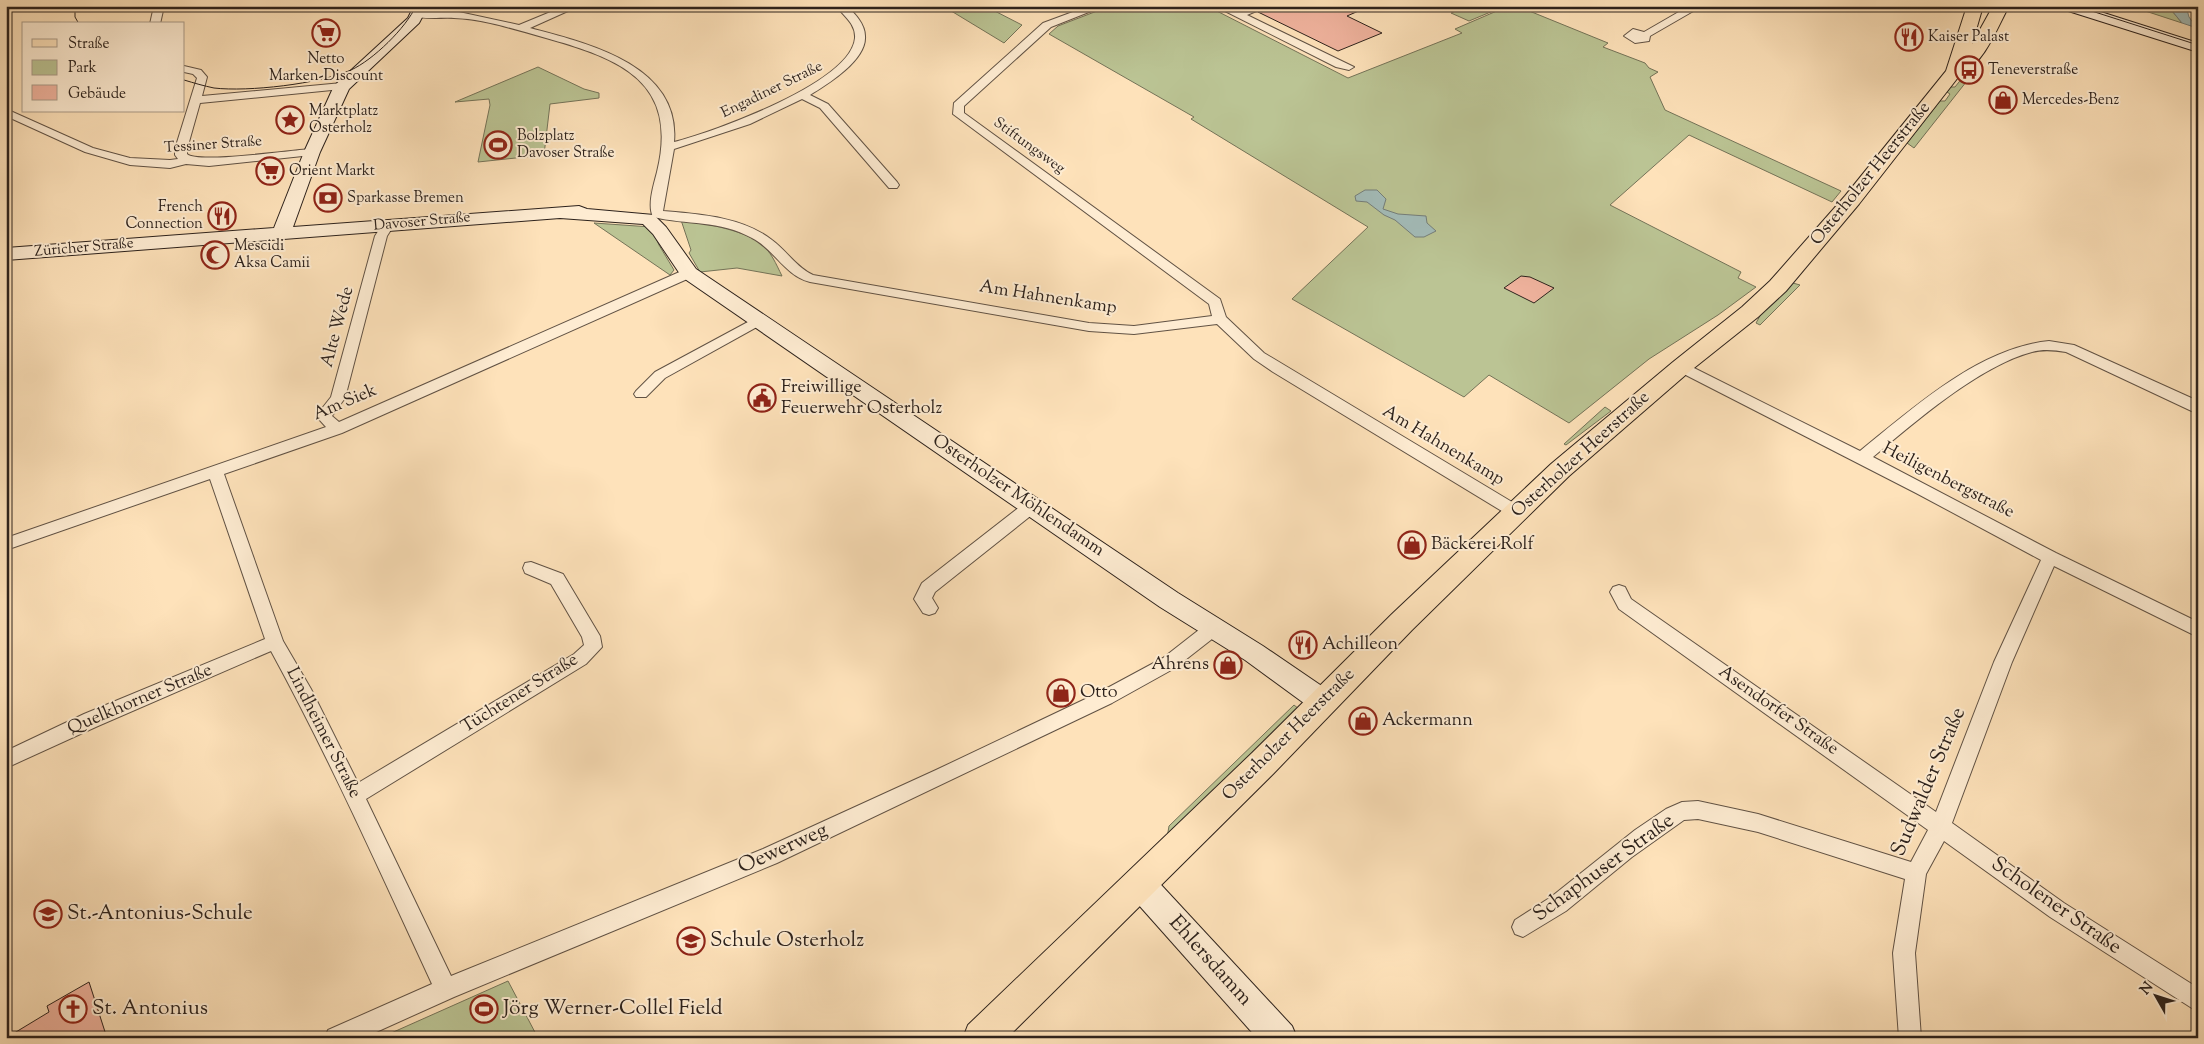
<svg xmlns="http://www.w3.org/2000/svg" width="2204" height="1044" font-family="'Sorts Mill Goudy',serif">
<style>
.green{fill:#bbc494;stroke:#747358}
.water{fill:#a3bcb9;stroke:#747e7a}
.building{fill:#f0b39e;stroke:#2d221c}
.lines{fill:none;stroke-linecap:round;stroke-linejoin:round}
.street-casing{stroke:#615244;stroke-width:2}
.secondary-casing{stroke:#2d221c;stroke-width:2}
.primary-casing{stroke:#2d221c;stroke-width:2}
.street{fill:#feecd2;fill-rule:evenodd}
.secondary{fill:#feecd2;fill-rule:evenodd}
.primary{fill:#fee2ba;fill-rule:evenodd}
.tram{stroke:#2d221c;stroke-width:1}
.labels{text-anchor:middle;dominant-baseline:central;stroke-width:4;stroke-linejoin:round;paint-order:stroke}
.far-poi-label{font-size:15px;fill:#2d221c;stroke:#feecd2;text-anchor:start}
.far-street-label{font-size:15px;fill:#2d221c;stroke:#feecd2}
.street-label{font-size:18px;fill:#2d221c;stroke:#feecd2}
.poi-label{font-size:18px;fill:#2d221c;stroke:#feecd2;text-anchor:start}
.near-street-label{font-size:21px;fill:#2d221c;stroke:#feecd2}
.near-poi-label{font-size:21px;fill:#2d221c;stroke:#feecd2;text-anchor:start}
</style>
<rect width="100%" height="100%" fill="#fee2ba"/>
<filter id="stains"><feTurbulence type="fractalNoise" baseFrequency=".004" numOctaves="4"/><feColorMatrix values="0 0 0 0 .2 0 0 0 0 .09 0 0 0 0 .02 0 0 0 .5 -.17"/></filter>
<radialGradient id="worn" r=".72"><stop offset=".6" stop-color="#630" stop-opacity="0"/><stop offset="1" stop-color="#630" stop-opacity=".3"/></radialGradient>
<g class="green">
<polygon points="943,6 985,6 1022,25 1004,43"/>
<polygon points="1110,6 1207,6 1348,78 1462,33 1455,29 1499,10 1497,6 1517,6 1608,43 1603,47 1645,63 1649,68 1658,72 1650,77 1665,110 1841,191 1832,202 1689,135 1610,205 1741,272 1738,278 1756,287 1718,315 1649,359 1569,423 1489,375 1464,397 1292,299 1368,227 1191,119 1194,117 1049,34 1058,26"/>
<polygon points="1467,6 1483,6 1493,11 1469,21 1451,13"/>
<polygon points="2130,6 2168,6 2182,23"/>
<polygon points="538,67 584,89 599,93 599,98 550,104 544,155 478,162 490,105 489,99 455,102"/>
<polygon points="1968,70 1974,72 1914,148 1907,143 1940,101 1945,101 1950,94 1947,92 1950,87 1955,87 1963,77 1961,75"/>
<path d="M681 220C703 223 743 230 760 243 771 251 776 264 782 276L737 268 700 272 689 253 691 250Z"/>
<polygon points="594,223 651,227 659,245 674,270 670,275"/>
<polygon points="1793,283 1800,285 1760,325 1756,323 1761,314"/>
<polygon points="1605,407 1611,411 1566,445 1564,444"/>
<polygon points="1294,705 1299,709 1167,838 1169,826"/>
<polygon points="508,981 538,1038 380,1038"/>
</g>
<g class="water">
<polygon points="2168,6 2186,6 2189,17 2197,28 2182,23"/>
<polygon points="1365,190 1377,190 1386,199 1383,209 1398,214 1426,216 1427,223 1436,231 1424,237 1415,237 1395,220 1384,215 1367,202 1356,201 1355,196"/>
</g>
<g class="building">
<polygon points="1273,6 1370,6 1347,16 1382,33 1338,51 1258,12"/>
<polygon points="1521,276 1530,277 1554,288 1534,303 1504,288"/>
<polygon points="89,982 107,1038 6,1038 49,1012 47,1006"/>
</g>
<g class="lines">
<g class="street-casing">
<g id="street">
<polygon points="154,6 164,6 160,24 150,24"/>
<path d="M565 6H579L530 28C587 43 681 65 674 142 713 132 851 83 855 38 856 24 844 16 836 6H847C855 14 865 24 865 36 867 60 828 84 810 95L828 104 897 182 899 185 897 188H889L820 108 802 99 750 124 674 149 663 211C699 214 743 217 772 240 787 251 796 267 813 275L1089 323 1134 326 1212 316 1209 304 953 114 954 103 1043 23 1089 6H1104L1051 27 964 106V113L1220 299 1226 317 1264 353 1522 508 1524 512 1522 516 1516 518 1510 516 1273 372 1254 359 1217 324 1134 334 1089 331 810 282C785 276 774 249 752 238 720 220 686 225 653 217 647 205 654 184 657 172 679 82 621 59 546 38 516 30 485 19 454 18 444 17 419 20 413 15L423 12H459L519 25Z"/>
<polygon points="1215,6 1228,6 1239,11 1253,6 1268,6 1247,15 1354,67 1349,70 1336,67"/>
<polygon points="1689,6 1702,6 1650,36 1649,41 1635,43 1624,36 1633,29 1644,32"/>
<path d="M184 66 201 70 207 77 202 96 342 83 347 86 342 89 200 103 187 149V154C198 164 292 150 312 149L318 152 312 155 209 166 186 164 170 168 130 165 85 152 6 116V109L93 148 130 158 170 160 178 159 175 155V149L197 78 193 74 184 72Z"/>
<path d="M388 221 394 225 387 236 345 398 332 416 339 422 684 270H694L696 273 694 276 342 433 224 474 283 641 311 689 358 783 574 654 584 645 582 637 551 584 525 573 523 568 525 563 531 562 563 574 600 636 602 647 586 664 366 799 451 976 763 849 936 770 1098 693 1163 658 1209 622 1215 620 1221 622 1224 627 1221 632 1175 668 1112 703 777 863 454 997 363 1038H325L328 1030 432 984C380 872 330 759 271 651L98 726 6 768V751L84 714 265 639 210 479 6 550V538L326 427 316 416 331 397 375 236 384 222Z"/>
<polygon points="759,316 766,320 764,323 665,378 646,397 636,397 634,394 636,391 655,372"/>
<path d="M2049 341 2074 345 2198 401V414L2066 352C2054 350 2043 349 2032 352 1979 366 1915 422 1873 457L2056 553 2198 622V637L2054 566 2012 662 1952 823 2064 903 2198 988V1012L2050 917 1944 841 1926 874 1915 953 1921 1038H1899L1893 953 1905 879 1758 832 1698 819 1684 820 1632 857 1566 911 1523 937 1515 934 1512 927 1515 920 1551 897 1635 830 1666 809 1682 802 1698 801 1758 814 1911 862 1928 830 1619 609 1610 592 1613 587 1619 585 1625 587 1631 599 1936 812 1994 662 2041 560 1916 493 1676 370 1674 367 1676 364H1686L1860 451C1913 408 1979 348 2049 341Z"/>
<polygon points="1032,500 1038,502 1040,506 1038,510 935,592 932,598 938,608 935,613 929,615 923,613 914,599 922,583 1026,502"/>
</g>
</g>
<g class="secondary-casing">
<g id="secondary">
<polygon points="414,6 428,6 419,23 349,89 320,152 293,227 579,206 587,209 654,215 666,227 696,269 1178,593 1263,646 1332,693 1336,701 1332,709 1322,712 1312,709 1245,660 1160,607 682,277 653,234 643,224 560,218 6,260 6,248 274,228 304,152 334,86 408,18"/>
<polygon points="2060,6 2082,6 2198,43 2198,52 2062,9"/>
<polygon points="1140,870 1151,874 1292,1026 1297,1038 1257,1038 1129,894 1125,884 1129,874"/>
</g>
</g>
<g class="primary-casing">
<path id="primary" d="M1967 6H1983L1972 44 1993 6H2009C1999 24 1983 66 1963 71L1859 204 1786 291 1758 317 1689 372 1569 476 1412 630 1274 773 1007 1038H963L968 1025 1252 753 1392 614 1551 464 1673 362 1742 307 1770 281 1845 196 1946 71Z"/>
</g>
<use href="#street" class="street"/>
<use href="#secondary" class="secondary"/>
<use href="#primary" class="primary"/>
<g class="tram">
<polyline points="75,6 75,17 79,24"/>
<polyline points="2076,6 2198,45"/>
<path d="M184 80C194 83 204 86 214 88 248 92 319 84 351 70 373 60 406 28 416 6"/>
</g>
</g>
<defs>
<g id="supermarket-ring" transform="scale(1.4375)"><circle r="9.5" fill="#feecd2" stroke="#8f2418" stroke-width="1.5"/><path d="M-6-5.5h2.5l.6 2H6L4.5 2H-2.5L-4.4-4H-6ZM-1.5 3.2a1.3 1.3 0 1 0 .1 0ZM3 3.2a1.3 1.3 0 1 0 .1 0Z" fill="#8f2418"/></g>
<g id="restaurant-ring" transform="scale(1.4375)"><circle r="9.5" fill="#feecd2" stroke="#8f2418" stroke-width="1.5"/><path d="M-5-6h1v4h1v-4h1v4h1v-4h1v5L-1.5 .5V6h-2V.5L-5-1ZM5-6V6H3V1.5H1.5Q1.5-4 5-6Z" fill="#8f2418"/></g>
<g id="bus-ring" transform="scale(1.4375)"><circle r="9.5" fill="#feecd2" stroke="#8f2418" stroke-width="1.5"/><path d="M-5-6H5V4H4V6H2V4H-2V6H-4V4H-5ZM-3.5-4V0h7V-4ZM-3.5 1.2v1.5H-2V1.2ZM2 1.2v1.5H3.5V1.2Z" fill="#8f2418"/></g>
<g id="shop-ring" transform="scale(1.4375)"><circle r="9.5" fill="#feecd2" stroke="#8f2418" stroke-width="1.5"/><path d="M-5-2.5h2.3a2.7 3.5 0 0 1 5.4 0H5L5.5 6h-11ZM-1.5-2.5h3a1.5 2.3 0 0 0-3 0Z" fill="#8f2418"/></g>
<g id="sight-ring" transform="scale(1.4375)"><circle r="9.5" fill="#feecd2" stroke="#8f2418" stroke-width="1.5"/><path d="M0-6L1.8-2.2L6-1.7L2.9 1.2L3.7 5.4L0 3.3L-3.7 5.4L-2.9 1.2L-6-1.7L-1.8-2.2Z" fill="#8f2418"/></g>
<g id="stadium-ring" transform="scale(1.4375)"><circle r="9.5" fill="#feecd2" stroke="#8f2418" stroke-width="1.5"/><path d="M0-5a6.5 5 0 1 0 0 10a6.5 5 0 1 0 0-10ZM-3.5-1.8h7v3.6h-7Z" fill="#8f2418"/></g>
<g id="bank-ring" transform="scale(1.4375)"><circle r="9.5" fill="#feecd2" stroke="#8f2418" stroke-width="1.5"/><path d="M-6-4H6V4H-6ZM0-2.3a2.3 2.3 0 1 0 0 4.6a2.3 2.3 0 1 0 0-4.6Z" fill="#8f2418"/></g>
<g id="mosque-ring" transform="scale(1.4375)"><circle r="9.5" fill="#feecd2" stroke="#8f2418" stroke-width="1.5"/><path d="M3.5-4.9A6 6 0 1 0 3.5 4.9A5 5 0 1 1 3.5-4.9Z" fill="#8f2418"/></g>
<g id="civic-ring" transform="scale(1.4375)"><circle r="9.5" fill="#feecd2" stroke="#8f2418" stroke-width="1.5"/><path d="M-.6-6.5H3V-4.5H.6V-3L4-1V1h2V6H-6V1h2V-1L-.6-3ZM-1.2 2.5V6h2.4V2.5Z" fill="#8f2418"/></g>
<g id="school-ring" transform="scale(1.4375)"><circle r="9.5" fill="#feecd2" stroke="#8f2418" stroke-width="1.5"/><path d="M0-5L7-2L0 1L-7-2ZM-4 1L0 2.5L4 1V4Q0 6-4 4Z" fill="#8f2418"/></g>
<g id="church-ring" transform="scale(1.4375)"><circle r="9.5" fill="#feecd2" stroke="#8f2418" stroke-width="1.5"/><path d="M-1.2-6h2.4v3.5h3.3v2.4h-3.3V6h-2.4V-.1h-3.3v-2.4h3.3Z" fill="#8f2418"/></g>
</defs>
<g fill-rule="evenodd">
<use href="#supermarket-ring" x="326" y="33"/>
<use href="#restaurant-ring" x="1909" y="37"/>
<use href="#bus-ring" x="1969" y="70"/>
<use href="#shop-ring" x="2003" y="100"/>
<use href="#sight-ring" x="290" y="120"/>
<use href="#stadium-ring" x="498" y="145"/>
<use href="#supermarket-ring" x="270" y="171"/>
<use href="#bank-ring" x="328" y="198"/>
<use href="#restaurant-ring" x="222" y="216"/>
<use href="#mosque-ring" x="215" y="255"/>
<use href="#civic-ring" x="762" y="398"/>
<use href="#shop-ring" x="1412" y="545"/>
<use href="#restaurant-ring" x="1303" y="645"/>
<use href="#shop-ring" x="1228" y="665"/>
<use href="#shop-ring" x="1061" y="693"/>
<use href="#shop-ring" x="1363" y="721"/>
<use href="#school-ring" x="48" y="914"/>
<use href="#school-ring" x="691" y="941"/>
<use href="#church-ring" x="73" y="1009"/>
<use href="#stadium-ring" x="484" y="1009"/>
</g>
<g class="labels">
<g class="far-poi-label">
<text x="1928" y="37">Kaiser Palast</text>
<text x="326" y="59" text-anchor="middle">Netto<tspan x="326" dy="17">Marken-Discount</tspan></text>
<text x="1988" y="70">Teneverstraße</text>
<text x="2022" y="100">Mercedes-Benz</text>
<text x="309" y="111">Marktplatz<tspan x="309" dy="17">Osterholz</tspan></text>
<text x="517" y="136">Bolzplatz<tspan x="517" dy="17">Davoser Straße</tspan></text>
<text x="289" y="171">Orient Markt</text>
<text x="347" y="198">Sparkasse Bremen</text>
<text x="203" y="207" text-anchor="end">French<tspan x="203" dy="17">Connection</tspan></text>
<text x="234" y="246">Mescidi<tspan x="234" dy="17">Aksa Camii</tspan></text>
</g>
<g class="far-street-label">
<text transform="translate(772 90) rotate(-26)">Engadiner Straße</text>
<text transform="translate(213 145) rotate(-4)">Tessiner Straße</text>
<text transform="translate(1029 146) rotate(36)">Stiftungsweg</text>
<text transform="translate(422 222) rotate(-5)">Davoser Straße</text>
<text transform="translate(84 248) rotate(-5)">Züricher Straße</text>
</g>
<g class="street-label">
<text transform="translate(1871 174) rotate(-51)">Osterholzer Heerstraße</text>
<text transform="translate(1048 298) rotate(9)">Am Hahnenkamp</text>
<text transform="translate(338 327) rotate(-75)">Alte Wede</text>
<text transform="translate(345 403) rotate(-23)">Am Siek</text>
<text transform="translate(1443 446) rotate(31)">Am Hahnenkamp</text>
<text transform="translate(1581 455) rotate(-42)">Osterholzer Heerstraße</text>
<text transform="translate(1948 481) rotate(27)">Heiligenbergstraße</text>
<text transform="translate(1018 496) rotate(34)">Osterholzer Möhlendamm</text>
<text transform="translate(520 694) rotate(-32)">Tüchtener Straße</text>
<text transform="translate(140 700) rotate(-23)">Quelkhorner Straße</text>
<text transform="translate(1778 711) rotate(35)">Asendorfer Straße</text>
<text transform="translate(323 733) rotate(63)">Lindheimer Straße</text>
<text transform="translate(1289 735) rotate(-45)">Osterholzer Heerstraße</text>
</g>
<g class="poi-label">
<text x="781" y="388">Freiwillige<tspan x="781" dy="21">Feuerwehr Osterholz</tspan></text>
<text x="1431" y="545">Bäckerei Rolf</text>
<text x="1322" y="645">Achilleon</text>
<text x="1209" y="665" text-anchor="end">Ahrens</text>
<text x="1080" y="693">Otto</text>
<text x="1382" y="721">Ackermann</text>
</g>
<g class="near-street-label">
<text transform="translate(1929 782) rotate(-67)">Sudwalder Straße</text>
<text transform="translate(783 849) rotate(-24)">Oewerweg</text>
<text transform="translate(1604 868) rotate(-36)">Schaphuser Straße</text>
<text transform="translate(2056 906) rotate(35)">Scholener Straße</text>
<text transform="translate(1210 961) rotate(48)">Ehlersdamm</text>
</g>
<g class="near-poi-label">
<text x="67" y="914">St.-Antonius-Schule</text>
<text x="710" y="941">Schule Osterholz</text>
<text x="92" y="1009">St. Antonius</text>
<text x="503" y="1009">Jörg Werner-Collel Field</text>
</g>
</g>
<rect width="2204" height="1044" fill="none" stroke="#fee2ba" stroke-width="25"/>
<rect x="8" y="8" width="2189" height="1029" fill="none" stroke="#2d221c" stroke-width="2.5"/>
<rect x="12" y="12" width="2179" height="1019" fill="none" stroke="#2d221c"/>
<rect x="22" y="22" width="162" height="90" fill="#feecd2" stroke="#aa9b89"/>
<rect x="32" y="39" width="25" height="8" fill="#fee2ba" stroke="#aa9b89"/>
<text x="68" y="48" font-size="15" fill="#2d221c">Straße</text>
<rect x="32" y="60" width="25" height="15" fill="#bbc494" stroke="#aa9b89"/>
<text x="68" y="72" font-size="15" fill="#2d221c">Park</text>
<rect x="32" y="85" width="25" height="15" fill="#f0b39e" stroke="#aa9b89"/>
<text x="68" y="98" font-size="15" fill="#2d221c">Gebäude</text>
<g transform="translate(2156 996) rotate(309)" stroke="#feecd2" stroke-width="4" paint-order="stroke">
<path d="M0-4L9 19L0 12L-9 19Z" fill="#2d221c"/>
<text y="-8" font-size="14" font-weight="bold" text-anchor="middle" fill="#2d221c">N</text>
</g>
<rect width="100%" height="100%" filter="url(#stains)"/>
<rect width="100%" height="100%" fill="url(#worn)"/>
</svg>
